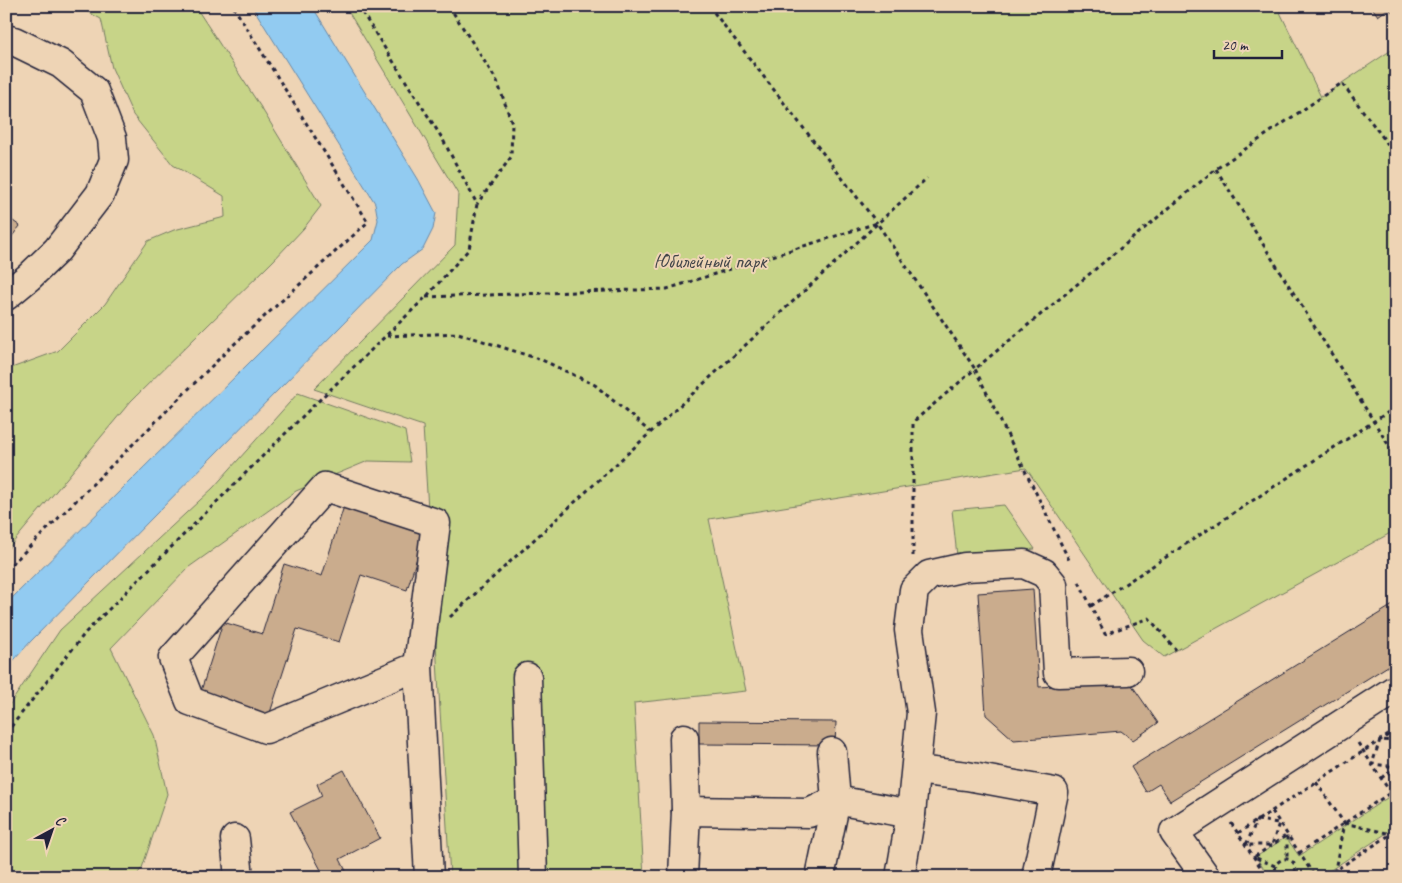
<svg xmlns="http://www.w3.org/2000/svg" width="1402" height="883" font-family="Caveat,sans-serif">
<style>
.green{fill:#c7d488;stroke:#747b62}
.water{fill:#92cbf1;stroke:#6587a8}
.building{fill:#caac8d;stroke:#22223b}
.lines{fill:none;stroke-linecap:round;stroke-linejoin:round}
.minor-casing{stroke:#22223b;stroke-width:31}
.path{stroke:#22223b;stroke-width:3;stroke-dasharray:4 4;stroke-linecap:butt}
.minor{stroke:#eed4b5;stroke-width:28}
.labels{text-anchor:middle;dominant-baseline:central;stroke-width:4;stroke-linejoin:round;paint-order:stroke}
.park-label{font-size:20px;fill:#43464a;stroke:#eed4b5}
</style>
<rect width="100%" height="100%" fill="#eed4b5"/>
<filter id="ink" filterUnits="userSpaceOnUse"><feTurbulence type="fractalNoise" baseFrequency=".02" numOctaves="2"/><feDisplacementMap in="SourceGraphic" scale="10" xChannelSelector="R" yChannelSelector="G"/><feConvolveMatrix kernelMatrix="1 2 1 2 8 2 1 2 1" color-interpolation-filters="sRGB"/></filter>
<g filter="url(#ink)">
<g class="green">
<polygon points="76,6 195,6 262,109 321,206 304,228 273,261 131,401 6,551 6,370 58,351 105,304 148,241 174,230 225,217 224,196 173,165 133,115 112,68 101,19"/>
<polygon points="345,6 1277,6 1321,97 1396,47 1396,530 1164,657 1143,640 1026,468 709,519 746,691 634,703 644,877 450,877 423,426 314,389 455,245 458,194"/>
<polygon points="298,393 405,431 410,462 368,461 296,491 189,567 111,648 154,735 167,794 142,868 135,877 6,877 6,710 60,630 213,488"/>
<polygon points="1004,505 1035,549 957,556 952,510"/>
<polygon points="1390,796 1396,804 1396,827 1320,877 1269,877 1256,857 1286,837 1299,856"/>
</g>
<polygon class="water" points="252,6 312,6 418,179 436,213 433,229 423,249 402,264 31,641 6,669 6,604 373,240 378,220 375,203"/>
<g class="building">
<polygon points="1371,6 1396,6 1396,17 1389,8 1378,16"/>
<polygon points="6,216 20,226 6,244"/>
<polygon points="344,506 425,532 407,590 361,575 339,642 297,629 269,716 200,694 223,622 262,634 284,564 322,576"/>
<polygon points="1033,589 1039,687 1129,681 1158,723 1133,740 1121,731 1014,740 986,715 978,593"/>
<polygon points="1396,603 1396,661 1170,801 1159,784 1146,792 1131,767"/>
<polygon points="699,721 836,722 835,745 699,744"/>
<polygon points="344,770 380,838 340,859 349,877 317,877 315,873 321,870 290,812 322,796 317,784"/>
</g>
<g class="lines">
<g class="minor-casing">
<g id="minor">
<polyline points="6,39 14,41 61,64 94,91 112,138 114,160 100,194 57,250 29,277 6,296"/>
<polyline points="418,666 266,729 190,701 173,658 325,487 436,523 418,666 429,877"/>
<polyline points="527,677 533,877"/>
<polyline points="684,738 686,811"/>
<polyline points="916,770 967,776 1054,792 1036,877"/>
<polyline points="235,839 239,877"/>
<polyline points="683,877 686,811 809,813 836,800 911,814"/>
<polyline points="820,877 836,800 832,752"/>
<polyline points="900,877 911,814 921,713 909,630 914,590 929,575 965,567 1024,564 1044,573 1053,584 1058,673 1128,671"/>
<polyline points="1206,877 1174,832 1396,689"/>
</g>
</g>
<g class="path">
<polyline points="449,6 497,81 512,123 511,157 477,204"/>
<polyline points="709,6 877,223"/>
<polyline points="1216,169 1396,457"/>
<polyline points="426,297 667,289 877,223 975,369 1216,169 1342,83 1396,155"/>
<polyline points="387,336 458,333 542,360 595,385 650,432"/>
<polyline points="913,556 913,422 975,369 1070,562"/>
<polyline points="6,570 230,348 368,222 233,6"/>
<polyline points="1079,582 1105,634 1149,618 1176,650"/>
<polyline points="1091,606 1396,407"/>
<polyline points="450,617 927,178"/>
<polyline points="6,733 86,632 307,412 426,297 469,249 477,204 442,138 358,6"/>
<polyline points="1396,741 1380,740 1372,764 1396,767"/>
<polyline points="1358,743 1396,801"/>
<polyline points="1381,778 1396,768"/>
<polyline points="1316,782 1344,823 1335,870"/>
<polyline points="1272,811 1315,877"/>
<polygon points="1257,820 1279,823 1272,845 1246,845"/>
<polyline points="1231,823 1267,877"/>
<polyline points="1344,823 1391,834"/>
<polyline points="1238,833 1396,730"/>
<polyline points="1299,853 1390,793"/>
<polyline points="1275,866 1254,857 1287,835 1287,859"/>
<polyline points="1295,873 1305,877"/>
<path d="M1278 877 1275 873 1276 864C1287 852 1301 863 1293 877"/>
<polyline points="1325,877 1396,831"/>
</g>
<use href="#minor" class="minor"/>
</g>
</g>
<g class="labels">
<g class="park-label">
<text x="710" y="261">Юбилейный парк</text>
</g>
</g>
<rect width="1402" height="883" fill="none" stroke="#eed4b5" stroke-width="25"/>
<rect x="12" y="12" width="1377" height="858" fill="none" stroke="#22223b" stroke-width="2" filter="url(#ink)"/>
<g transform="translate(52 830) rotate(40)" stroke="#eed4b5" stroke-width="4" paint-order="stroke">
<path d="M0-4L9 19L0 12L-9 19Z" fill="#22223b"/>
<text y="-8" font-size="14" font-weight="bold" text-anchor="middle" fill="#22223b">С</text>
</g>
<path d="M1214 50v8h68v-8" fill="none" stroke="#22223b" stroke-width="2.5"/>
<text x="1222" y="50" font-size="15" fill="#22223b" stroke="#eed4b5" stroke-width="4" paint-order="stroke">20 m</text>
</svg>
